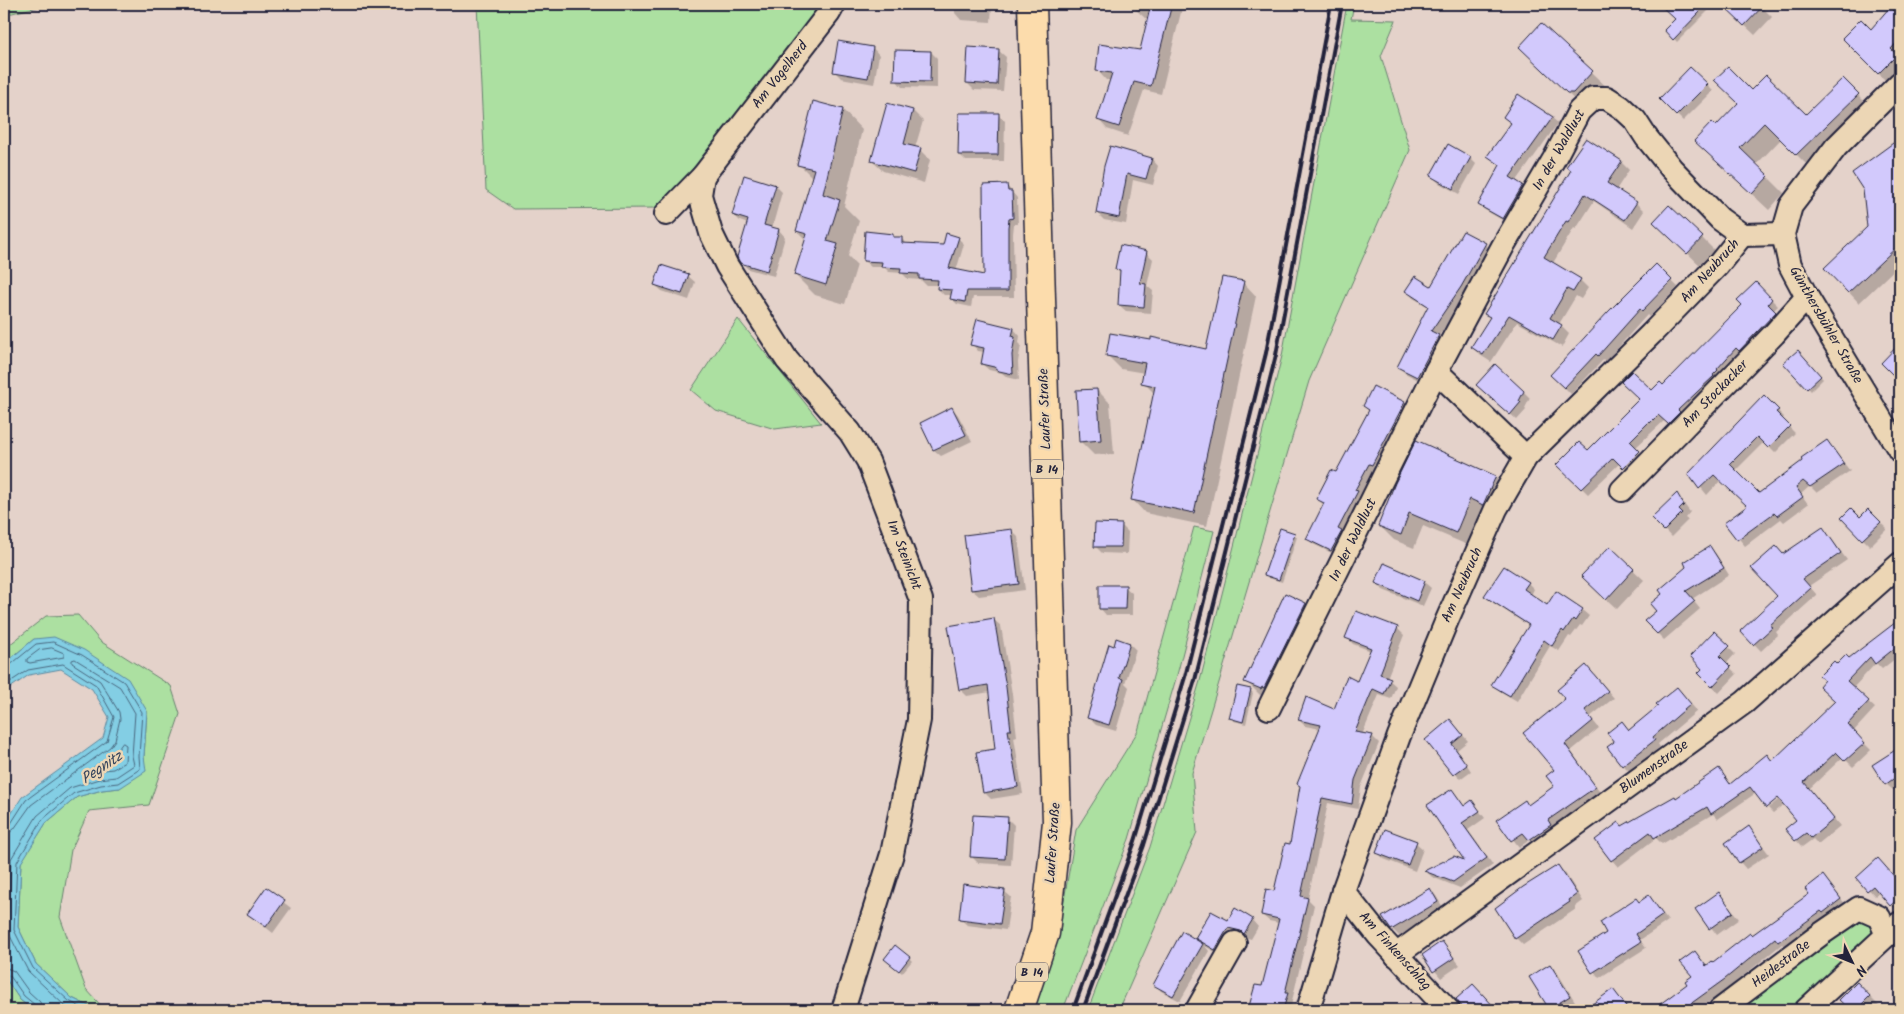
<svg xmlns="http://www.w3.org/2000/svg" width="1904" height="1014" font-family="Kalam,sans-serif">
<style>
.green{fill:#ace0a1;stroke:#67816e}
.water{fill:#83cee4;stroke:#5c89a0}
.shadow{fill:#0003}
.lines{fill:none;stroke-linecap:round;stroke-linejoin:round}
.shore{stroke:#49677f;stroke-width:1}
.building{fill:#d2c9fc;stroke:#22223b}
.minor-casing{stroke:#22223b;stroke-width:26}
.major-casing{stroke:#22223b;stroke-width:31}
.minor{stroke:#ecd6b5;stroke-width:22}
.major{stroke:#fcdcac;stroke-width:28}
.rail{stroke:#22223b;stroke-width:4}
.labels{text-anchor:middle;dominant-baseline:central;stroke-width:5;stroke-linejoin:round;paint-order:stroke}
.shield{fill:#ecd6b5;stroke:#5f5860;stroke-width:1}
.shield-label{font-size:12px;font-weight:bold;fill:#22223b}
.street-label{font-size:14px;fill:#22223b;stroke:#ecd6b5}
.water-label{font-size:15px;font-style:italic;fill:#35445d;stroke:#ecd6b5}
</style>
<rect width="100%" height="100%" fill="#e4d2ca"/>
<filter id="ink" filterUnits="userSpaceOnUse"><feTurbulence type="fractalNoise" baseFrequency=".02" numOctaves="2"/><feDisplacementMap in="SourceGraphic" scale="10" xChannelSelector="R" yChannelSelector="G"/><feConvolveMatrix kernelMatrix="1 2 1 2 8 2 1 2 1" color-interpolation-filters="sRGB"/></filter>
<g filter="url(#ink)">
<g class="green">
<polygon points="4,4 39,4 37,7 4,15"/>
<polygon points="477,4 824,4 722,143 660,208 513,209 486,190"/>
<polygon points="1347,4 1354,4 1351,19 1396,20 1381,56 1410,150 1309,381 1192,773 1197,832 1119,1010 1088,1010 1150,847 1200,681 1282,356"/>
<polygon points="738,319 821,423 775,429 716,411 691,390"/>
<polygon points="1194,527 1214,531 1177,675 1129,839 1063,1010 1032,1010 1061,918 1076,830 1138,731"/>
<polygon points="78,615 100,641 171,686 180,714 149,805 89,811 71,850 60,917 86,989 105,1010 97,1010 72,998 36,964 18,927 21,862 46,823 77,797 102,790 120,788 144,756 147,711 34,639 4,664 4,649 46,616"/>
<polygon points="1854,917 1871,920 1875,929 1874,938 1793,1010 1735,1010"/>
<polygon points="4,976 20,1000 33,1010 10,1010 4,1004"/>
</g>
<polygon class="water" points="54,637 84,650 128,679 147,711 144,756 146,771 120,788 102,790 77,797 46,823 21,863 18,927 36,964 72,998 97,1010 33,1010 20,1000 4,976 4,825 22,797 103,738 109,717 92,689 61,669 29,675 4,692 4,664 34,639"/>
<g class="shadow">
<polygon points="955,4 992,4 991,22 961,20 955,13"/>
<polygon points="1062,4 1088,4 1088,6 1066,8"/>
<polygon points="1137,4 1183,4 1161,94 1144,90 1128,136 1107,129 1098,119 1111,80 1106,80 1097,70 1141,51 1149,19 1145,18 1135,9"/>
<polygon points="1661,4 1713,4 1714,5 1677,42 1666,30 1677,19"/>
<polygon points="1722,4 1759,4 1772,17 1755,35"/>
<polygon points="1541,25 1612,92 1588,113 1520,47"/>
<polygon points="1885,29 1900,51 1896,57 1900,61 1900,65 1885,80 1843,38"/>
<polygon points="873,48 879,55 874,84 841,78 834,71"/>
<polygon points="999,51 1006,57 1003,91 974,90 967,83"/>
<polygon points="931,52 937,58 937,88 902,87 896,80"/>
<polygon points="1690,69 1713,91 1683,121 1660,99"/>
<polygon points="1843,80 1874,111 1813,171 1781,139 1756,165 1784,193 1769,210 1712,157 1716,128 1751,92 1806,116"/>
<polygon points="843,110 862,130 844,206 859,221 848,256 857,265 845,304 815,295 795,275 806,240 797,231 813,178 799,164"/>
<polygon points="913,111 923,121 915,148 920,150 930,160 924,183 883,171 872,161"/>
<polygon points="998,114 1005,121 1004,161 966,161 959,154"/>
<polygon points="1505,117 1552,118 1558,123 1516,182 1528,191 1509,224 1485,210 1479,205 1501,166 1489,156 1512,124"/>
<polygon points="1900,141 1900,264 1859,303 1826,268 1868,228 1864,189 1853,173"/>
<polygon points="1111,148 1152,159 1158,166 1153,185 1133,180 1126,224 1104,220 1097,213"/>
<polygon points="1470,158 1476,164 1459,194 1439,183 1432,176"/>
<polygon points="1621,162 1629,170 1616,190 1636,203 1644,211 1633,228 1594,201 1576,229 1574,228 1553,263 1580,280 1588,288 1581,299 1576,296 1559,324 1569,334 1562,347 1517,322 1491,362 1480,355 1472,347 1491,318 1486,313 1572,171"/>
<polygon points="776,186 782,192 772,228 779,230 785,237 774,276 748,269 741,262 748,224 740,221 734,215"/>
<polygon points="1007,186 1017,198 1018,224 1014,224 1013,234 1014,297 973,297 971,307 957,304 951,298 952,295 944,295 938,289 939,285 926,285 921,280 908,279 902,273 889,272 884,267 871,267 864,261 893,235 896,238 902,239 908,245 944,246 958,238 964,244 956,271 985,277"/>
<polygon points="1702,238 1722,258 1708,273 1675,241"/>
<polygon points="1485,244 1492,251 1467,294 1438,337 1445,343 1424,383 1405,373 1398,366 1429,307 1413,298 1407,291 1432,288"/>
<polygon points="1146,252 1153,259 1147,286 1153,291 1151,313 1126,311 1119,305 1121,273 1117,268"/>
<polygon points="1656,266 1678,287 1649,317 1647,315 1606,361 1604,359 1571,394 1552,375"/>
<polygon points="688,276 695,282 689,300 662,291 655,285"/>
<polygon points="1243,282 1256,296 1207,526 1145,513 1132,499 1155,394 1143,382 1145,373 1121,369 1108,356 1151,342 1207,350"/>
<polygon points="1756,284 1778,306 1773,311 1781,319 1675,430 1665,420 1635,448 1645,458 1630,473 1620,463 1588,494 1558,465 1588,452 1652,391 1663,386 1743,305"/>
<polygon points="1014,329 1020,336 1019,343 1021,345 1018,362 1019,380 1007,377 1002,373 989,370 982,364 985,352 978,351 972,344"/>
<polygon points="1798,351 1823,379 1811,391 1785,363"/>
<polygon points="1097,390 1110,403 1114,454 1094,455 1080,441"/>
<polygon points="1485,391 1524,392 1530,398 1525,408 1526,410 1517,420"/>
<polygon points="1764,397 1784,417 1782,420 1795,433 1775,453 1764,442 1735,471 1759,494 1804,461 1827,441 1850,471 1817,493 1810,486 1801,494 1808,504 1784,522 1781,519 1745,546 1726,523 1748,507 1721,480 1707,495 1690,474"/>
<polygon points="1404,403 1410,409 1361,496 1363,498 1338,556 1313,544 1307,538 1324,505 1317,499 1337,474 1370,412 1364,406"/>
<polygon points="952,408 958,415 972,441 941,456 934,450 921,423"/>
<polygon points="1495,477 1509,491 1470,546 1423,526 1414,548 1394,540 1380,526 1396,483"/>
<polygon points="1677,495 1690,512 1685,518 1688,520 1671,537 1653,518"/>
<polygon points="1868,511 1887,529 1870,546 1842,518 1860,519"/>
<polygon points="1121,525 1128,532 1127,554 1102,553 1096,547"/>
<polygon points="1823,528 1847,560 1809,586 1817,595 1776,632 1778,635 1761,651 1742,631 1779,596"/>
<polygon points="1011,530 1018,537 1025,590 979,596 972,590"/>
<polygon points="1294,534 1297,537 1282,582 1269,578 1266,575"/>
<polygon points="1710,547 1716,554 1729,575 1692,599 1700,609 1664,640 1646,622 1658,611"/>
<polygon points="1610,548 1644,580 1617,609 1593,587"/>
<polygon points="1424,582 1431,588 1423,606 1383,590 1377,583"/>
<polygon points="1528,583 1534,589 1531,595 1548,606 1582,610 1589,616 1582,626 1580,625 1571,637 1569,636 1559,651 1550,646 1517,701 1500,691 1493,685 1529,626 1492,602 1486,596"/>
<polygon points="1125,587 1132,593 1132,615 1106,615 1100,608"/>
<polygon points="1285,594 1306,604 1326,624 1284,707 1266,701 1246,681"/>
<polygon points="994,620 1001,626 1012,694 1017,736 1014,737 1023,794 991,799 984,792 996,750 990,692 967,696 960,689"/>
<polygon points="1900,620 1900,655 1882,669 1876,663 1853,688 1875,708 1853,732 1871,750 1853,767 1843,757 1809,789 1840,826 1818,844 1813,839 1802,847 1796,840 1786,829 1797,820 1784,804 1773,813 1768,808 1783,796 1756,793 1718,819 1713,814 1662,844 1656,838 1618,867 1612,860 1623,828 1676,800 1719,770 1731,784 1767,756 1773,762 1837,701 1837,666 1849,660"/>
<polygon points="1397,628 1404,635 1387,678 1396,686 1391,699 1379,695 1362,735 1373,737 1379,743 1361,787 1358,809 1328,803 1308,899 1314,905 1290,1010 1249,1010 1256,986 1263,988 1279,923 1269,921 1262,915 1275,892 1291,846 1321,729 1305,726 1299,720 1334,711 1358,682 1371,651 1353,644 1347,638"/>
<polygon points="1714,633 1735,654 1726,664 1737,674 1719,693 1699,673 1704,669"/>
<polygon points="1130,644 1136,650 1125,683 1129,687 1116,731 1096,725 1089,718 1115,647"/>
<polygon points="1593,674 1614,698 1590,717 1599,728 1571,751 1601,794 1536,846 1530,840 1519,847 1498,820 1525,801 1529,806 1556,787 1556,770 1566,699"/>
<polygon points="1250,690 1253,693 1246,724 1234,721 1231,718"/>
<polygon points="1683,695 1697,711 1658,744 1660,747 1630,772 1623,765 1629,731"/>
<polygon points="1455,726 1468,741 1457,750 1471,771 1460,779 1427,740"/>
<polygon points="1898,750 1900,752 1900,785 1893,790 1886,784"/>
<polygon points="1452,790 1465,807 1472,802 1485,818 1468,830 1493,865 1460,888 1432,877 1426,871 1467,862"/>
<polygon points="1007,818 1014,825 1011,865 978,863 971,856"/>
<polygon points="1749,828 1769,854 1746,869 1740,862"/>
<polygon points="1416,843 1423,849 1415,871 1384,859 1377,852"/>
<polygon points="1558,866 1565,873 1583,901 1575,907 1576,909 1523,945 1516,938 1497,908"/>
<polygon points="1822,876 1847,906 1786,948 1782,944 1732,985 1698,1010 1660,1010 1658,1008 1689,984 1701,959 1707,967 1713,964 1810,894"/>
<polygon points="1858,878 1898,882 1900,880 1900,909 1898,912 1880,892 1875,896"/>
<polygon points="266,889 291,908 273,933 249,914"/>
<polygon points="1429,889 1436,896 1444,909 1399,936 1392,929"/>
<polygon points="1004,891 1011,897 1006,930 967,925 960,919"/>
<polygon points="1719,893 1739,919 1717,935 1697,909"/>
<polygon points="1649,897 1668,921 1640,940 1646,948 1599,978 1580,951 1608,934"/>
<polygon points="1252,920 1258,927 1251,939 1235,934 1222,956 1205,946 1209,951 1180,1001 1161,991 1155,984 1200,943 1196,938 1228,922"/>
<polygon points="1442,943 1460,965 1441,978 1423,956"/>
<polygon points="909,958 912,961 902,973 889,962"/>
<polygon points="1550,965 1557,972 1576,1003 1564,1010 1552,1010 1550,1008"/>
<polygon points="1857,984 1883,1010 1842,1010 1847,1006"/>
<polygon points="1613,990 1630,1010 1586,1010"/>
<polygon points="1339,1003 1366,1010 1337,1010"/>
<polygon points="1512,1003 1518,1010 1503,1010"/>
<polygon points="1372,1005 1392,1010 1371,1010"/>
</g>
<g class="lines">
<g class="shore">
<polygon points="52,648 64,653 64,657 30,663 27,662 27,659 39,650"/>
<polyline points="4,667 9,666 36,644 53,642 82,655 124,682 142,712 139,756 140,769 118,783 101,785 74,793 42,820 17,862 14,930 33,968 69,1001 86,1010"/>
<polyline points="4,686 28,670 63,664 96,685 114,717 107,741 26,800 10,825 4,827"/>
<polygon points="123,743 126,745 125,762 113,769 94,771 94,767 115,753"/>
<polyline points="4,834 9,833 14,829 31,805 110,747 115,740 120,719 119,712 100,681 72,663 72,660 75,659 120,687 135,713 132,756 134,765 116,777 99,779 70,788 37,816 11,859 8,932 28,971 65,1006 72,1010"/>
<polyline points="4,967 14,971 29,992 40,1002 42,1010"/>
<polyline points="4,974 10,976 24,996 35,1005 36,1010"/>
</g>
</g>
<g class="building">
<polygon points="1151,4 1172,4 1151,86 1134,82 1119,127 1097,120 1112,73 1096,71 1099,44 1140,50"/>
<polygon points="1659,4 1692,4 1700,12 1673,40 1664,30 1675,19"/>
<polygon points="1721,4 1765,4 1744,26"/>
<polygon points="1890,7 1900,16 1900,39 1891,49 1897,55 1878,74 1842,38 1861,19 1871,29"/>
<polygon points="1541,23 1593,71 1573,93 1567,93 1519,47"/>
<polygon points="838,41 873,47 868,78 833,72"/>
<polygon points="968,47 999,49 997,85 966,83"/>
<polygon points="895,50 931,51 930,82 894,81"/>
<polygon points="1690,67 1708,84 1676,116 1659,99"/>
<polygon points="1728,67 1751,90 1766,75 1806,114 1843,78 1859,94 1796,155 1764,123 1740,148 1769,176 1752,194 1694,141 1712,122 1716,126 1738,103 1714,80"/>
<polygon points="1518,94 1553,117 1510,177 1523,185 1503,219 1478,205 1500,165 1487,156 1511,123 1503,117"/>
<polygon points="813,101 843,109 823,194 840,200 827,241 838,244 826,285 794,275 807,234 796,231 814,169 797,165"/>
<polygon points="887,103 913,110 904,144 921,148 914,173 871,161"/>
<polygon points="959,113 999,113 998,155 958,155"/>
<polygon points="1586,138 1622,161 1607,183 1637,202 1625,220 1585,194 1568,222 1566,221 1544,257 1581,279 1573,292 1567,289 1550,318 1562,325 1553,340 1509,315 1483,355 1471,347 1490,317 1484,314 1571,170 1566,167"/>
<polygon points="1900,138 1900,244 1848,293 1824,268 1867,227 1863,190 1852,173"/>
<polygon points="1448,144 1471,157 1453,189 1430,176"/>
<polygon points="1110,146 1152,158 1146,179 1127,174 1119,218 1096,213 1104,166"/>
<polygon points="744,175 776,185 764,225 779,229 767,271 740,263 737,257 748,220 732,215"/>
<polygon points="1007,184 1008,191 1012,191 1013,218 1009,219 1008,227 1008,291 967,291 965,302 950,299 952,290 937,289 938,280 919,279 919,274 900,273 901,268 881,267 882,262 863,261 865,231 893,234 893,237 902,237 902,243 943,245 946,233 959,237 949,268 984,275 983,185"/>
<polygon points="1669,205 1703,237 1687,254 1653,222"/>
<polygon points="1463,231 1486,243 1461,287 1431,331 1439,335 1417,377 1397,367 1428,306 1405,291 1415,276 1431,286"/>
<polygon points="1120,245 1147,251 1140,283 1146,284 1144,307 1118,305 1120,270 1115,269"/>
<polygon points="1656,264 1672,280 1642,311 1640,309 1598,356 1596,354 1564,388 1550,375 1608,312"/>
<polygon points="661,265 689,274 682,294 654,285"/>
<polygon points="1222,277 1244,281 1194,513 1131,500 1155,386 1141,383 1145,363 1106,356 1110,333 1151,340 1151,337 1206,349"/>
<polygon points="1756,282 1772,299 1768,304 1776,312 1739,351 1736,348 1717,369 1718,370 1713,375 1714,376 1678,410 1680,412 1668,424 1658,415 1650,423 1649,422 1630,441 1640,451 1623,468 1613,458 1581,489 1556,465 1579,442 1588,450 1639,399 1621,382 1632,371 1652,390 1660,382 1663,385 1742,305 1737,300"/>
<polygon points="977,319 1014,328 1012,336 1015,337 1012,355 1013,374 999,371 994,367 981,364 984,348 970,345"/>
<polygon points="1900,343 1900,382 1881,363"/>
<polygon points="1798,350 1821,376 1807,389 1783,363"/>
<polygon points="1495,364 1524,391 1519,401 1521,402 1510,415 1476,385"/>
<polygon points="1373,386 1405,402 1372,465 1369,464 1355,490 1358,491 1338,529 1342,531 1331,551 1306,539 1324,503 1316,499 1331,470 1336,472 1369,410 1363,406"/>
<polygon points="1097,389 1101,440 1079,442 1076,390"/>
<polygon points="1764,395 1779,410 1776,412 1790,426 1768,448 1757,437 1730,464 1759,493 1802,461 1801,458 1827,440 1844,464 1810,487 1803,481 1796,487 1803,497 1777,516 1774,513 1737,540 1724,523 1747,506 1714,475 1699,489 1688,474"/>
<polygon points="952,407 966,435 933,450 920,423"/>
<polygon points="1416,440 1496,476 1483,505 1470,499 1456,533 1409,513 1401,535 1378,526 1395,483"/>
<polygon points="1677,493 1684,505 1679,510 1682,513 1664,531 1651,518"/>
<polygon points="1851,508 1860,517 1868,509 1881,522 1862,540 1841,518"/>
<polygon points="1095,523 1122,524 1121,547 1094,547"/>
<polygon points="1823,527 1841,553 1803,579 1811,588 1770,625 1773,627 1753,645 1740,631 1777,596 1751,568 1776,546 1783,554"/>
<polygon points="1280,528 1295,533 1279,580 1264,575"/>
<polygon points="1012,529 1019,584 971,590 964,535"/>
<polygon points="1610,546 1634,569 1606,600 1581,576"/>
<polygon points="1710,546 1724,568 1686,591 1695,601 1657,634 1644,621 1656,611 1650,604 1662,594 1659,590 1686,567 1684,562"/>
<polygon points="1384,563 1425,581 1417,601 1375,583"/>
<polygon points="1504,566 1529,582 1524,589 1547,605 1556,591 1583,609 1575,621 1573,619 1564,632 1562,630 1552,646 1544,640 1510,696 1491,685 1529,625 1484,596"/>
<polygon points="1099,585 1126,585 1125,609 1099,609"/>
<polygon points="1285,593 1306,603 1264,688 1262,687 1261,689 1244,682"/>
<polygon points="1356,611 1398,627 1380,674 1391,678 1384,694 1373,689 1355,732 1373,735 1355,780 1352,804 1322,798 1301,896 1308,898 1285,993 1288,993 1283,1010 1248,1010 1255,985 1262,986 1279,919 1261,915 1266,889 1274,891 1285,843 1290,844 1300,786 1297,784 1321,725 1298,720 1306,697 1334,709 1347,676 1357,681 1371,648 1345,638"/>
<polygon points="994,618 1006,687 1011,730 1008,730 1018,787 983,793 976,752 995,749 988,685 959,690 948,626"/>
<polygon points="1900,619 1900,644 1875,664 1870,657 1847,681 1869,701 1848,724 1865,743 1845,761 1836,752 1804,782 1834,819 1811,838 1806,833 1795,841 1785,829 1796,820 1778,798 1766,808 1750,787 1711,814 1707,807 1654,838 1650,832 1611,861 1595,840 1619,822 1622,826 1675,796 1676,798 1719,768 1730,784 1767,754 1772,761 1835,701 1819,686 1824,680 1819,676 1834,661 1837,664 1846,655 1849,658"/>
<polygon points="1714,631 1730,646 1720,656 1731,667 1712,687 1698,673 1702,669 1690,656"/>
<polygon points="1116,638 1130,643 1119,678 1123,679 1109,725 1087,718 1109,644 1114,646"/>
<polygon points="1586,665 1608,691 1585,710 1593,721 1565,744 1596,787 1548,820 1551,825 1529,840 1523,833 1511,841 1496,820 1525,800 1528,805 1554,786 1546,776 1554,770 1523,733 1565,699 1557,690"/>
<polygon points="1237,686 1251,689 1243,722 1229,718"/>
<polygon points="1677,687 1691,704 1653,737 1655,740 1622,766 1607,747 1614,742 1607,733 1622,721 1629,730 1658,706 1656,704"/>
<polygon points="1450,719 1463,735 1452,744 1467,765 1453,775 1425,740"/>
<polygon points="1900,747 1900,774 1885,785 1872,765"/>
<polygon points="1452,789 1464,806 1472,800 1480,811 1462,823 1487,858 1453,882 1424,871 1454,856 1464,860 1427,805"/>
<polygon points="973,815 1008,817 1005,859 970,857"/>
<polygon points="1749,826 1763,847 1739,863 1725,843"/>
<polygon points="1385,829 1417,841 1408,865 1376,853"/>
<polygon points="1878,858 1900,883 1900,897 1890,906 1873,886 1867,891 1856,878"/>
<polygon points="1558,865 1577,894 1569,900 1570,902 1515,939 1495,908 1523,887"/>
<polygon points="1823,875 1841,899 1823,913 1821,911 1778,942 1775,938 1725,979 1682,1010 1652,1010 1687,984 1685,981 1692,976 1680,962 1695,951 1706,966 1712,961 1713,962 1750,933 1752,935 1809,894 1805,889"/>
<polygon points="963,884 1005,890 1000,924 959,919"/>
<polygon points="266,887 285,900 266,927 247,914"/>
<polygon points="1430,888 1438,902 1391,930 1382,917"/>
<polygon points="1719,892 1733,912 1709,929 1695,909"/>
<polygon points="1649,895 1663,915 1636,934 1641,942 1592,973 1578,951 1606,933 1600,922 1636,898 1639,902"/>
<polygon points="1235,908 1253,919 1244,934 1241,931 1228,928 1215,950 1195,938 1211,911 1228,920"/>
<polygon points="1182,931 1203,944 1173,996 1153,985"/>
<polygon points="1442,941 1454,958 1433,972 1422,955"/>
<polygon points="895,945 910,957 899,971 884,959"/>
<polygon points="1550,964 1570,996 1549,1009 1529,977"/>
<polygon points="1857,982 1870,996 1863,1003 1870,1010 1850,1010 1839,1000"/>
<polygon points="1473,984 1497,1010 1465,1010 1459,1003 1456,999"/>
<polygon points="1613,989 1629,1010 1584,1010"/>
</g>
<g class="lines">
<g class="minor-casing">
<g id="minor">
<polyline points="1900,83 1836,147 1791,206 1783,234 1790,265 1807,297 1900,451"/>
<polyline points="703,176 700,195 711,233 727,266 787,360 850,432 868,461 921,600 919,720 892,854 843,1010"/>
<polyline points="666,214 703,176 829,13 834,4"/>
<polyline points="1526,457 1436,371 1503,246 1554,159 1579,111 1593,98 1607,98 1621,107 1635,120 1646,137 1671,168 1720,219 1742,235 1783,234"/>
<polyline points="1622,490 1774,334 1807,297"/>
<polyline points="1269,708 1436,371"/>
<polyline points="1343,891 1378,935 1448,1010"/>
<polyline points="1396,955 1745,702 1900,564"/>
<polyline points="1197,1010 1235,943"/>
<polyline points="1308,1010 1343,891 1399,736 1447,620 1496,509 1526,457 1651,334 1718,265 1742,235"/>
<polyline points="1720,1010 1821,934 1859,908 1879,917 1887,935"/>
<polyline points="1806,1010 1900,923"/>
</g>
</g>
<g class="major-casing">
<polyline id="major" points="1019,1010 1045,933 1057,822 1032,4"/>
</g>
<use href="#minor" class="minor"/>
<use href="#major" class="major"/>
<g class="rail">
<polyline points="1073,1010 1135,841 1185,677 1266,353 1331,4"/>
<polyline points="1083,1010 1144,845 1195,680 1276,355 1342,4"/>
</g>
</g>
</g>
<g class="labels">
<g class="shield">
<rect x="1031" y="459.5" width="32" height="19" rx="4"/>
<rect x="1016" y="962.5" width="32" height="19" rx="4"/>
</g>
<g class="shield-label">
<text x="1047" y="469">B 14</text>
<text x="1032" y="972">B 14</text>
</g>
<g class="street-label">
<text transform="translate(780 75) rotate(-52)">Am Vogelherd</text>
<text transform="translate(1559 150) rotate(-60)">In der Waldlust</text>
<text transform="translate(1710 271) rotate(-48)">Am Neubruch</text>
<text transform="translate(1826 325) rotate(60)">Günthersbühler Straße</text>
<text transform="translate(1715 394) rotate(-46)">Am Stockacker</text>
<text transform="translate(1045 409) rotate(-92)">Laufer Straße</text>
<text transform="translate(1353 540) rotate(-64)">In der Waldlust</text>
<text transform="translate(904 555) rotate(69)">Im Steinicht</text>
<text transform="translate(1462 585) rotate(-66)">Am Neubruch</text>
<text transform="translate(1654 767) rotate(-36)">Blumenstraße</text>
<text transform="translate(1053 843) rotate(-86)">Laufer Straße</text>
<text transform="translate(1395 951) rotate(48)">Am Finkenschlag</text>
<text transform="translate(1781 964) rotate(-37)">Heidestraße</text>
</g>
<g class="water-label">
<text transform="translate(102 768) rotate(-34)">Pegnitz</text>
</g>
</g>
<rect width="1904" height="1014" fill="none" stroke="#ecd6b5" stroke-width="20"/>
<rect x="10" y="10" width="1884" height="994" fill="none" stroke="#22223b" stroke-width="2" filter="url(#ink)"/>
<g transform="translate(1852 962) rotate(133)" stroke="#ecd6b5" stroke-width="4" paint-order="stroke">
<path d="M0-4L9 19L0 12L-9 19Z" fill="#22223b"/>
<text y="-8" font-size="14" font-weight="bold" text-anchor="middle" fill="#22223b">N</text>
</g>
</svg>
